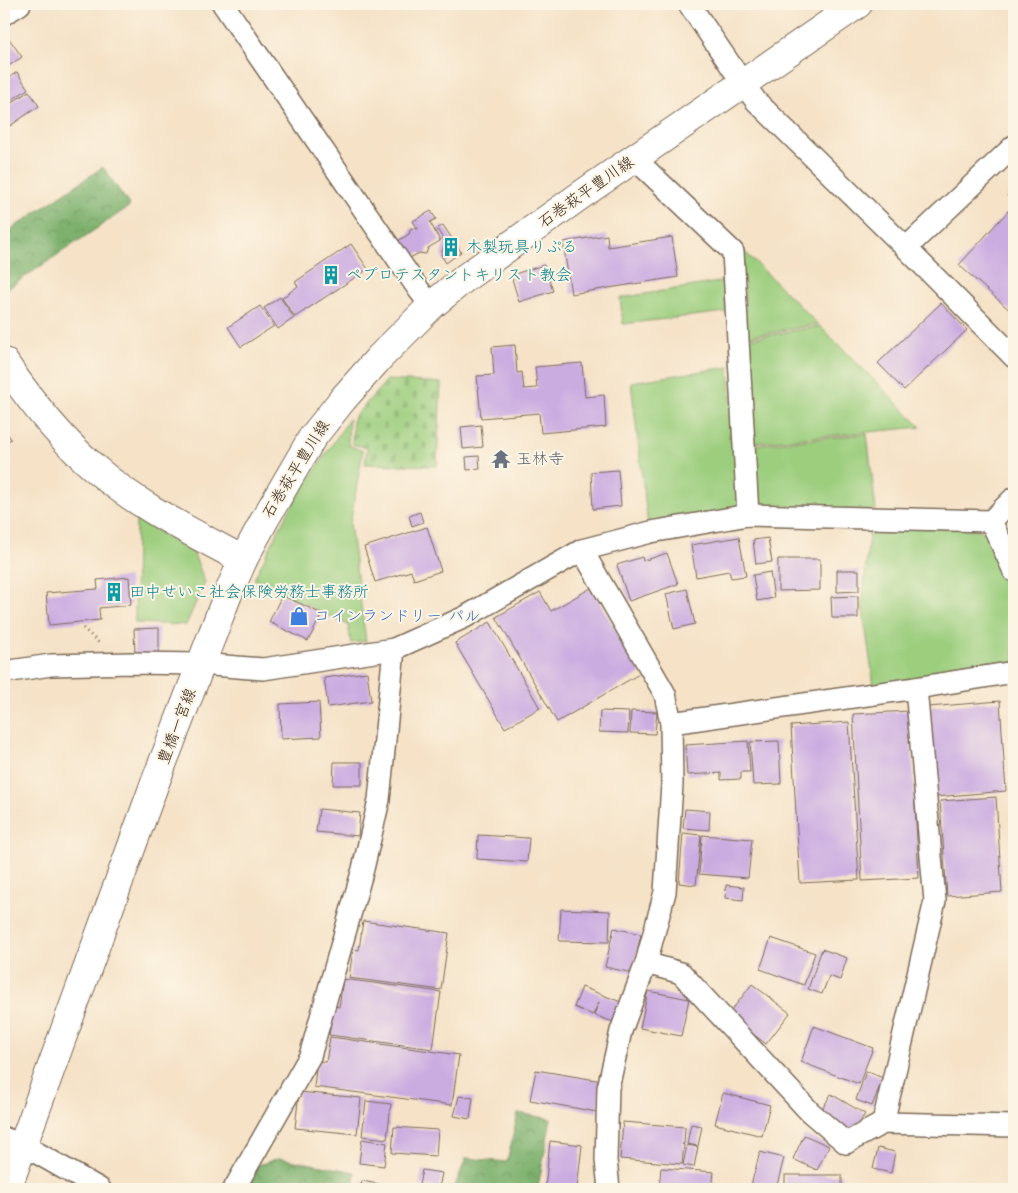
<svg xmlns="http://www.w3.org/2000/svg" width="1018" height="1193" font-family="'Architects Daughter','Klee One',sans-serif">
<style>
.green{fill:#9cce7e;stroke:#6c7c4e}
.forest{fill:url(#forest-crowns);stroke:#5c6e46}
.cemetery{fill:url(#cemetery-stones);stroke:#6c7c4e}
.building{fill:#cbace1}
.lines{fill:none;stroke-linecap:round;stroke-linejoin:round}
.street-casing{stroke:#7c6a59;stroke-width:24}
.secondary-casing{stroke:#7c6a59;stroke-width:30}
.path{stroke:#7c6a59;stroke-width:3;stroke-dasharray:1 4;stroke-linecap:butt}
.street{stroke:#fff;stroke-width:21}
.secondary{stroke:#fff;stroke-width:28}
.labels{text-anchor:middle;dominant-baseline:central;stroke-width:4;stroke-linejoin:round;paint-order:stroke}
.street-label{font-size:16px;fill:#3b2a1e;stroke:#fcf5e5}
.culture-label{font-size:16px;fill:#0d838f;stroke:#fcf5e5;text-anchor:start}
.worship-label{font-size:16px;fill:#5b616d;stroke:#fcf5e5;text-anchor:start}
.shop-label{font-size:16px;fill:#366cbe;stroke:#fcf5e5;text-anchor:start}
</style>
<defs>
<pattern id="forest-crowns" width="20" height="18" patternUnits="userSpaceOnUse" patternTransform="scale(1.25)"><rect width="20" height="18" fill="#7db16d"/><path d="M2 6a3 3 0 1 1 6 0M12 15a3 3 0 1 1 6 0" fill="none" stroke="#689059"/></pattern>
<pattern id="cemetery-stones" width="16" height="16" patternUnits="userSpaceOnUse" patternTransform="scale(1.25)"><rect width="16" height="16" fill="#9cce7e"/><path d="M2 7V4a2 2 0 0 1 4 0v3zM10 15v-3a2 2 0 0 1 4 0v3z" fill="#87b16c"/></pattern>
</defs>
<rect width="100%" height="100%" fill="#fcf5e5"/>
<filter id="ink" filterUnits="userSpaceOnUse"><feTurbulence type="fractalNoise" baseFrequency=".02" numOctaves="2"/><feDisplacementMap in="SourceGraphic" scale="10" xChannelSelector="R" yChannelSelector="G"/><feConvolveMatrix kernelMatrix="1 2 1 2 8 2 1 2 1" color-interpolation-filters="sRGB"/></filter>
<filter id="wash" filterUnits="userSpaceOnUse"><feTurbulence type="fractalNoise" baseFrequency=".0096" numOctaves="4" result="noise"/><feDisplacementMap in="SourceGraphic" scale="20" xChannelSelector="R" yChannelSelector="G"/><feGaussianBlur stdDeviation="1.12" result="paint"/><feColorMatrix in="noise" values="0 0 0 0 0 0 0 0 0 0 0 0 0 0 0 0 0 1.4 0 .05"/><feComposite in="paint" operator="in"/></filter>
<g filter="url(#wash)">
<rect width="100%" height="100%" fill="#f5e2c7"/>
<g class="green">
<polygon points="742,249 818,324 747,337"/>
<polygon points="724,281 726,312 623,324 620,298"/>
<polygon points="820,326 921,427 753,443 747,339"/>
<polygon points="729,367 740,509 648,526 631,382"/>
<polygon points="349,419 348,445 363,451 350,524 366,641 351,643 348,625 254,579 285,518 300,493"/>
<polygon points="867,434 876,511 757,508 753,445"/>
<polygon points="136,519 193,552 205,582 186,625 135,623"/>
<polygon points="870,526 977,529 989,535 1014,590 1014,663 874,686 862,604"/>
</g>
<g class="forest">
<polygon points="103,167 130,206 4,291 4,234"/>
<polygon points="518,1113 551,1119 538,1187 530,1189 454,1189 466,1158 507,1162"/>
<polygon points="279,1158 355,1172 353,1189 243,1189 255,1166"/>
</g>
<polygon class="cemetery" points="387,380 441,383 437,466 365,464 367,448 352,444 353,418"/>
<g id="blocks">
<g class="building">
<polygon points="4,33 5,33 22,57 4,69"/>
<polygon points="17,72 28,89 4,105 4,81"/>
<polygon points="29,91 39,106 4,130 4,108"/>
<polygon points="1014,188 1014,202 1007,196"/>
<polygon points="431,211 436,219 430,222 440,241 428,248 426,254 419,253 408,259 398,241 409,234 411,228 418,229 413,221"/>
<polygon points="1008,211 1014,217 1014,314 959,265"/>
<polygon points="443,225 461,252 446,263 441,255 445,242 437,229"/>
<polygon points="607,235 608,247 672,237 678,277 571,294 563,242"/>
<polygon points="351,244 368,269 295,317 282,298 298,286 295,282"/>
<polygon points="544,265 553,291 519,302 511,275"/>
<polygon points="280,297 294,318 278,329 264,308"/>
<polygon points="941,303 967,330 904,390 878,363"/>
<polygon points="260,306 274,326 241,347 228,327"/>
<polygon points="515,345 517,373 522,372 524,389 537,388 535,367 582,363 585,397 604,395 606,427 541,433 539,413 481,418 477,376 494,375 492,347"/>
<polygon points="481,425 483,447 463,449 461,427"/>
<polygon points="4,428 11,439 4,444"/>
<polygon points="479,456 480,469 467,470 466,457"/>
<polygon points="618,470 621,506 593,509 591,472"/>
<polygon points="420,512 423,522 412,526 409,516"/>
<polygon points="427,527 441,571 414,580 411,571 375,582 364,547"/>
<polygon points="739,537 746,576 731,578 729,571 696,577 691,545"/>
<polygon points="768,538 772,562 756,564 753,540"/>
<polygon points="667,553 678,584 629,601 617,565 642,557 643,561"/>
<polygon points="778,559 820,559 820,590 778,591"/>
<polygon points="837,570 859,570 859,591 837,592"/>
<polygon points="770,572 774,598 757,601 753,575"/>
<polygon points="129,577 131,605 99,608 100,620 49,625 46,593 98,589 97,580"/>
<polygon points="591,588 641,673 557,722 496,617 540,592 551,611"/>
<polygon points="687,589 695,624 674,629 666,594"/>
<polygon points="282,595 322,614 308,641 269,622"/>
<polygon points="858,596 858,618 832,618 831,597"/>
<polygon points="490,622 540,708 505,728 455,643"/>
<polygon points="159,628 159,654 135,655 134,629"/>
<polygon points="367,672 371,701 328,707 324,678"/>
<polygon points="1000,701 1006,791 935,797 928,707"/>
<polygon points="319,702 321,737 281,739 280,704"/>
<polygon points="600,711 629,712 628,733 599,732"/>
<polygon points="631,711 657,712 655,734 630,733"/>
<polygon points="910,711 919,878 862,881 853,714"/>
<polygon points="849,722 859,880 800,883 791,726"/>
<polygon points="748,741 750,772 741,772 741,779 721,780 721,773 687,775 685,745"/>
<polygon points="779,741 781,784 753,785 750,742"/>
<polygon points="334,762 362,762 362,785 333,785"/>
<polygon points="996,797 1002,892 947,896 940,801"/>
<polygon points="319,809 360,813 358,836 316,832"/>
<polygon points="685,809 710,811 709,830 683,828"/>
<polygon points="683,833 701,835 696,885 679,883"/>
<polygon points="478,835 529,838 527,862 477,859"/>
<polygon points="702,835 752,839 748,878 699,874"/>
<polygon points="726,885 744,887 743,900 725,898"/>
<polygon points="561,909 610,911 609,942 559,941"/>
<polygon points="363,921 449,933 441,990 349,978 353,949 359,950"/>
<polygon points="614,928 641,934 633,973 605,967"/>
<polygon points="771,938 815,953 804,985 760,969"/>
<polygon points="822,949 847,958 840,980 829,976 822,994 808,989"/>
<polygon points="343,979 441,992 433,1049 329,1035 333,1006 339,1007"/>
<polygon points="752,984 790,1013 766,1044 728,1015"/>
<polygon points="582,987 621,1002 613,1022 594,1015 599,1002 593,1015 574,1007"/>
<polygon points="648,991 689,999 681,1036 640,1028"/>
<polygon points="814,1026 873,1048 859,1084 801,1062"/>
<polygon points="330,1037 459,1055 452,1105 314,1087 317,1061 326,1062"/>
<polygon points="536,1070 602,1081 597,1112 530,1100"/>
<polygon points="866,1071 883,1078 872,1106 856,1100"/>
<polygon points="299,1092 361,1098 357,1134 295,1128"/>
<polygon points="723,1093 770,1105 762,1136 715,1124"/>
<polygon points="831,1094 865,1114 853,1133 820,1113"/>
<polygon points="459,1096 473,1098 470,1119 454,1116"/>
<polygon points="366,1101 391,1104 387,1139 362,1136"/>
<polygon points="623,1122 685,1127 684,1144 682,1144 684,1145 682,1164 620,1159"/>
<polygon points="691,1124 702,1126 698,1146 687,1144"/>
<polygon points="394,1127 438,1130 436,1156 392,1153"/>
<polygon points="804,1135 829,1146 817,1170 793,1159"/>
<polygon points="362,1139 387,1143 384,1166 359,1163"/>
<polygon points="550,1141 582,1145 577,1189 545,1189"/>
<polygon points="687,1145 698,1147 694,1167 683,1165"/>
<polygon points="878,1148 895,1152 891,1173 873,1169"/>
<polygon points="760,1152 784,1158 776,1189 750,1189"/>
<polygon points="661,1168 714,1172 712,1189 659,1189"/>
<polygon points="422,1170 442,1173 439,1188 419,1185"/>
<rect x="785" y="1175" width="57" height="14"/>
<polygon points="362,1181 400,1188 399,1189 360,1189"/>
</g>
</g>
</g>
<g filter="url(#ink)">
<use href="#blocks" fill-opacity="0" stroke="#7c6a59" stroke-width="1"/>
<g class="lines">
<g class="street-casing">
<g id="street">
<polyline points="223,4 419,290 431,306"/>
<polyline points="689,4 742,82 756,101 906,248 1014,357"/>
<polyline points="4,14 20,4"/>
<polyline points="634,158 733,252 748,515"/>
<polyline points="906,248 1014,146"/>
<polyline points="991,521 1014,571"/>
<polyline points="582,550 665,694 671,723 672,784 665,892 646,963 621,1031 608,1088 606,1160 609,1189"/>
<polyline points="4,672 51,665 132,663 200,664 263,669 394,649 465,617 582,550 651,532 748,515 991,521 1014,498"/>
<polyline points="671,723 916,688 1014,672"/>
<polyline points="646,963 681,973 810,1112 846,1143 883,1123 1014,1126"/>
<polyline points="883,1123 935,901 916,688"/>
<polyline points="4,1138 23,1145 100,1189"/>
<polyline points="234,1189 310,1056 363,869 379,800 394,649"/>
</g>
</g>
<g class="secondary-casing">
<g id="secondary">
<path d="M4 362C31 402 61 440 98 471 141 508 194 533 243 560"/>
<polyline points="7,1189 153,788 228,594 243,560 265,519 312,438 343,399 380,357 431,306 465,278 581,195 858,4"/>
</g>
</g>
<polyline class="path" points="83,628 99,643"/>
<use href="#street" class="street"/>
<use href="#secondary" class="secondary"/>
</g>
</g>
<defs>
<g id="building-bare" transform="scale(1.5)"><path d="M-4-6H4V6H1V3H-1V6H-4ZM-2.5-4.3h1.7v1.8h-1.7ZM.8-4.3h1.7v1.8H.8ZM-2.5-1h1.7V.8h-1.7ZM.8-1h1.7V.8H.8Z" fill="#0f9aa8" stroke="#fcf5e5" stroke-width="2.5" paint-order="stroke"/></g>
<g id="temple-bare" transform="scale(1.5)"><path d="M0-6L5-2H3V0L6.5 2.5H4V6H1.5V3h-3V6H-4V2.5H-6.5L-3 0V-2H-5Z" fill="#6b7280" stroke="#fcf5e5" stroke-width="2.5" paint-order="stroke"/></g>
<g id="shop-bare" transform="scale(1.5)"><path d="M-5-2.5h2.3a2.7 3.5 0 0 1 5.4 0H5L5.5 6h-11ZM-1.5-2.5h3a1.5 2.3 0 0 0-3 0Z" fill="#3f7fe0" stroke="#fcf5e5" stroke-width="2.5" paint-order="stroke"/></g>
</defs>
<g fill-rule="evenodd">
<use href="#building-bare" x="451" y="247"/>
<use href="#building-bare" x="331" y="275"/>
<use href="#temple-bare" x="501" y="459"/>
<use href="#building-bare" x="114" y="592"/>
<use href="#shop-bare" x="299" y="616"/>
</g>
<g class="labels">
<g class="street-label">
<text transform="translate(586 192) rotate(-35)">石巻萩平豊川線</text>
<text transform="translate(296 469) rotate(-58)">石巻萩平豊川線</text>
<text transform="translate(177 726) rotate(-69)">豊橋一宮線</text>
</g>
<g class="culture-label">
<text x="466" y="247">木製玩具りぷる</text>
<text x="346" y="275">ペプロテスタントキリスト教会</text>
<text x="129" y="592">田中せいこ社会保険労務士事務所</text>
</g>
<g class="worship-label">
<text x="516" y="459">玉林寺</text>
</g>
<g class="shop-label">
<text x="314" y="616">コインランドリー パル</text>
</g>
</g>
<rect width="1018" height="1193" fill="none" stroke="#fcf5e5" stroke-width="20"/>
</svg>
